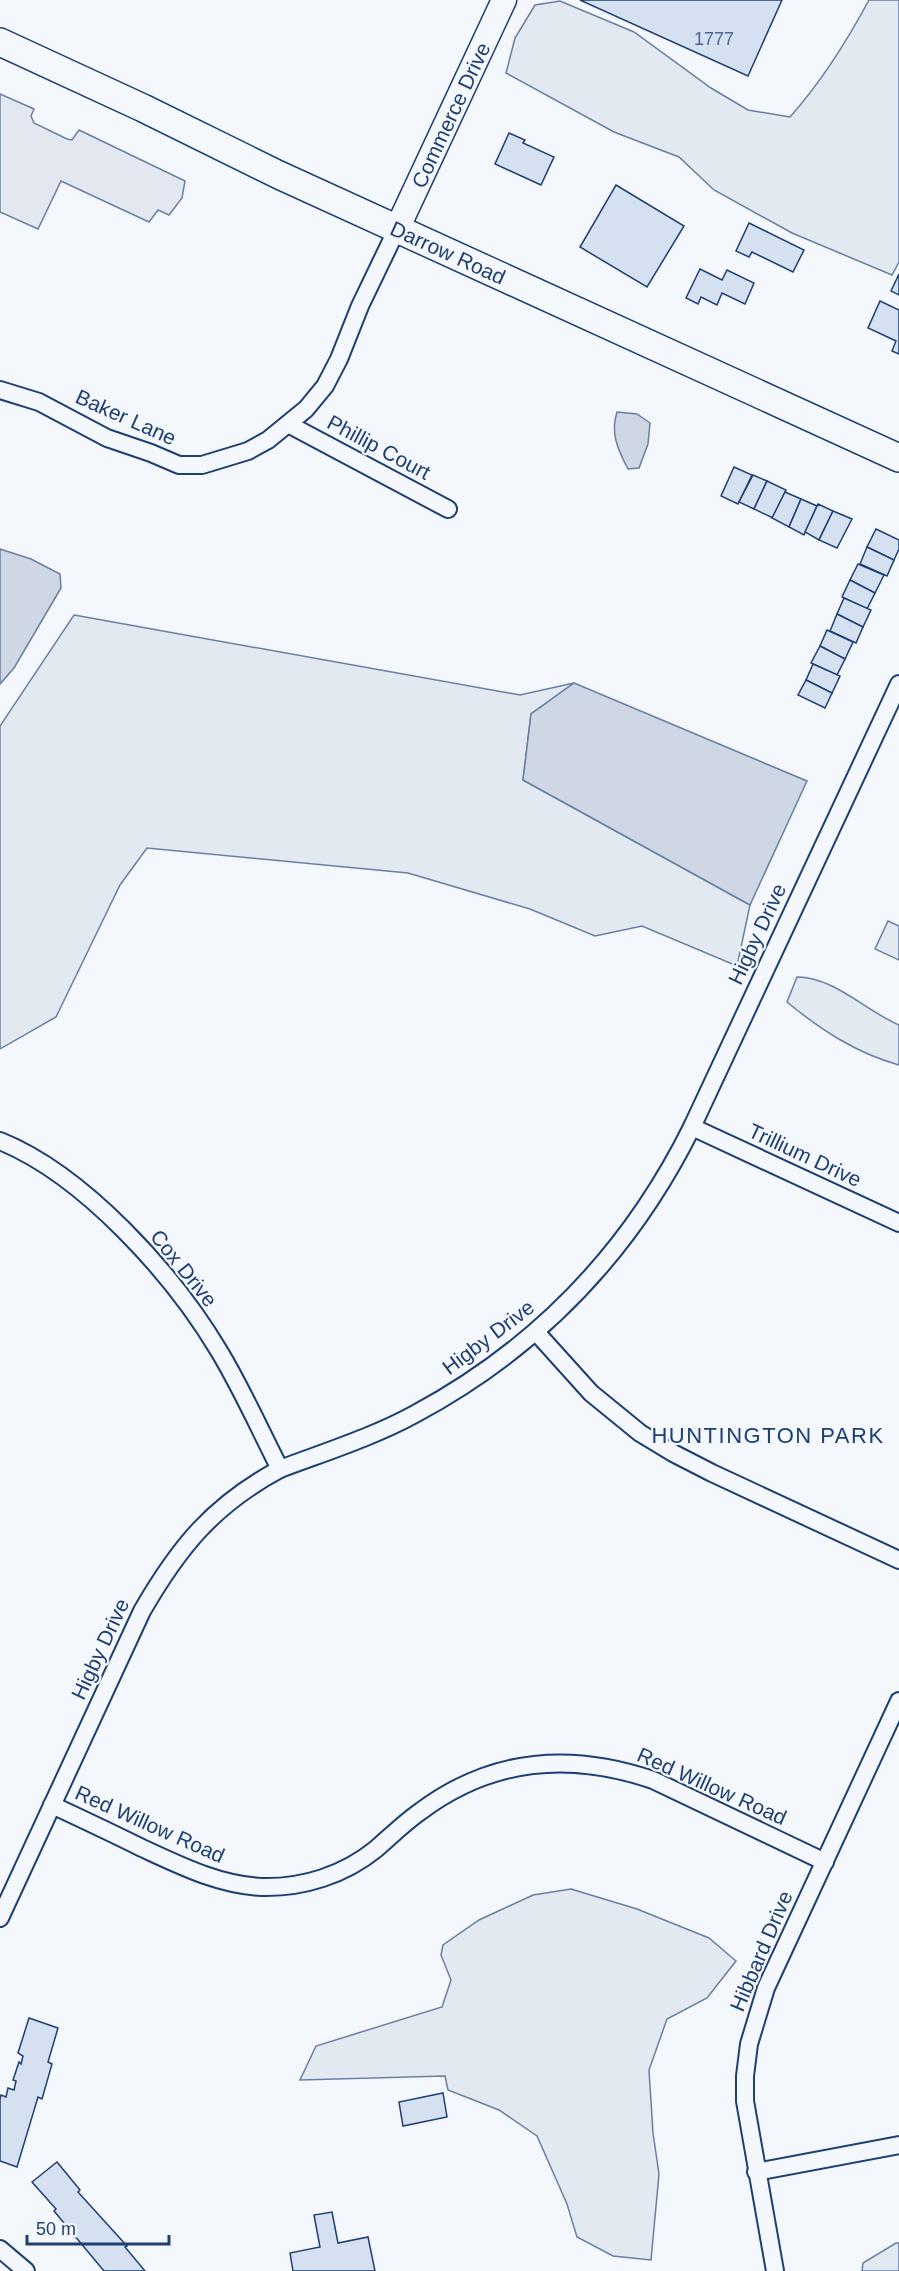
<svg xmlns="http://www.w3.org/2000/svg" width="899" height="2271" font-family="Helvetica,sans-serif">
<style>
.green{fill:#e3e9f0;stroke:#687fa3;stroke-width:1.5}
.parking{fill:#e3e8f0;stroke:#687fa3;stroke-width:1.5}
.water{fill:#cfd7e4;stroke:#687fa3;stroke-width:1.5}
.building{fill:#d5e0f0;stroke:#1d3f73;stroke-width:1.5}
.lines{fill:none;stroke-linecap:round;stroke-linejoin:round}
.street-casing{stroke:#1d3f73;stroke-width:20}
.secondary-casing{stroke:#1d3f73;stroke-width:27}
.primary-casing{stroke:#1d3f73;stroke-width:30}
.street{stroke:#f4f7fb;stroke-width:16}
.secondary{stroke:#f4f7fb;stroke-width:24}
.primary{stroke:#f4f7fb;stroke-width:27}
.labels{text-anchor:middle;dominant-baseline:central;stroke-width:4.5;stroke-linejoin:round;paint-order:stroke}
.number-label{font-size:18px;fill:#4b6792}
.street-label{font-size:21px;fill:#1d3f73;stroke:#f4f7fb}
.neighbourhood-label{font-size:22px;letter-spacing:1.5px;fill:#1d3f73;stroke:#f4f7fb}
</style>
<rect width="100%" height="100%" fill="#f4f7fb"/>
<g class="green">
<path d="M869 0H899V262L892 275 792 233 714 190 679 157 614 132 506 73 515 38 535 5 560 1 634 32 711 88 748 110 790 117C822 81 846 43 869 0Z"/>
<polygon points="74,615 520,695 574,683 531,714 523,780 750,905 737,966 642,926 595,936 530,909 408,873 147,848 120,885 56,1017 0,1049 0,726"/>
<polygon points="888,921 899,926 899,960 875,949"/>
<path d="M797 977C834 977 866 1011 899 1025V1065C856 1053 821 1030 787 1002Z"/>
<polygon points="571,1889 637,1909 709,1938 736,1961 707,1998 667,2019 649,2070 653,2133 659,2174 651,2260 613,2256 577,2237 567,2204 537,2136 499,2110 448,2090 445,2076 300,2080 316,2046 442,2007 451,1980 441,1955 443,1945 479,1920 533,1895"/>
<polygon points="896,2243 899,2243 899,2271 862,2271 863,2263"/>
</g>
<polygon class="parking" points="0,94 34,109 31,116 34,123 67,139 72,140 79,130 185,181 182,198 169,215 158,210 149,222 61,181 38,229 0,212"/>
<g class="water">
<path d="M617 412 637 414 650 423 648 444 639 468 628 469C618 450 610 433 617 412Z"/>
<polygon points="0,549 31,559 60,574 61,588 14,668 0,684"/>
<polygon points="574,683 807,781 750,905 523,780 531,714"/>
</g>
<g class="building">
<polygon points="580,0 782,0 748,76"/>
<polygon points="509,133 525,140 523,143 554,157 541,185 495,164"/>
<polygon points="616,185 684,226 647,287 580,247"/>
<polygon points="749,223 804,250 793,272 752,252 749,257 736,251"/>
<polygon points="700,269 722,280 727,270 754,283 745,304 722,293 717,305 701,297 698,304 686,298"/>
<polygon points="899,274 899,295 891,291"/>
<polygon points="880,301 899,310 899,354 892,351 896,341 868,328"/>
<polygon points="734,467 752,475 738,504 721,496"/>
<polygon points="753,475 767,481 754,509 739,502"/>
<polygon points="767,481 786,490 773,518 754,509"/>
<polygon points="785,492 801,499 789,527 772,518"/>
<polygon points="801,499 817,506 804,535 789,527"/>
<polygon points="818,504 833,511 819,540 805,532"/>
<polygon points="833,511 852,519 837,548 819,540"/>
<polygon points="876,529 899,540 899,549 894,560 867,547"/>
<polygon points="867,547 894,560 887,576 860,564"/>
<polygon points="858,564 884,575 875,593 850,580"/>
<polygon points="850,580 875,593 867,609 842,597"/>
<polygon points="844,598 871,610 863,627 837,614"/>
<polygon points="837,614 863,627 856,643 830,631"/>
<polygon points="827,630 853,642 845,659 820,646"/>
<polygon points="820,646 845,659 837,675 811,663"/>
<polygon points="813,664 840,676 832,693 806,680"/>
<polygon points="806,680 832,693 825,708 798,695"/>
<polygon points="29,2018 58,2028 48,2062 52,2064 42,2099 38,2097 17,2167 0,2161 0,2099 1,2095 6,2097 8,2088 14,2090 16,2081 13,2080 19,2062 21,2064 23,2056 18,2053"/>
<polygon points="443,2093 447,2117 403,2126 399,2102"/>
<polygon points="57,2162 80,2190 78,2192 127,2246 125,2247 145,2271 104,2271 54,2211 56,2209 32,2182"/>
<polygon points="332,2212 338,2243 368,2237 375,2271 293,2271 290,2253 320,2247 314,2215"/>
</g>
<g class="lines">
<g class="street-casing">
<g id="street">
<polyline points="0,390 39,402 107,438 151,453 179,465 202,465 248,451 268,440 306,409 325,386 339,359 360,306 397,229"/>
<polyline points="288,424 448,509"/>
<polyline points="692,1127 899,1223"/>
<path d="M0 1141C84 1175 173 1274 219 1351 242 1389 260 1430 280 1469"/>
<polyline points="536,1332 591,1393 640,1433 673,1453 712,1473 899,1560"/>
<path d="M52 1805C82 1819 112 1833 142 1848 181 1866 219 1885 262 1887 303 1888 344 1875 376 1849 391 1836 405 1822 421 1811 492 1758 571 1752 653 1780L825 1862"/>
<path d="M0 1918 142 1611C179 1547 213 1505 280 1469 325 1452 373 1437 415 1414 538 1348 630 1252 692 1127L899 684"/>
<polyline points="756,2172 899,2145"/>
<polyline points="0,2249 26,2271"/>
<polyline points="775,2271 745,2101 745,2076 749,2044 766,1988 899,1701"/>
</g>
</g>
<g class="secondary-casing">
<g id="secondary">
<path id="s1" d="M397 229 504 0"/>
</g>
</g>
<g class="primary-casing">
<g id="primary">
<path id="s2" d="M0 42 143 108 279 175 899 458"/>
</g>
</g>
<use href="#street" class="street"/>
<use href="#secondary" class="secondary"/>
<use href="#primary" class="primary"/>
</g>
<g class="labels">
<g class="number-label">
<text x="714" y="39">1777</text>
</g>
<g class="street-label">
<text stroke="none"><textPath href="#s1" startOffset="126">Commerce Drive</textPath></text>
<text stroke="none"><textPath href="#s2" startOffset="495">Darrow Road</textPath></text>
<text transform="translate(126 417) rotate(24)">Baker Lane</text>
<text transform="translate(379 447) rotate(28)">Phillip Court</text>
<text transform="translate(757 934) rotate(-65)">Higby Drive</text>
<text transform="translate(805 1155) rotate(25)">Trillium Drive</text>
<text transform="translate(184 1268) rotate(51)">Cox Drive</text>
<text transform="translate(488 1337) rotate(-37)">Higby Drive</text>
<text transform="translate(100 1649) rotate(-65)">Higby Drive</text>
<text transform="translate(712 1786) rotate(24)">Red Willow Road</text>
<text transform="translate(150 1824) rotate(24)">Red Willow Road</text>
<text transform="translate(761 1951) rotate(-67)">Hibbard Drive</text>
</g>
<g class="neighbourhood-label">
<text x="768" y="1435">HUNTINGTON PARK</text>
</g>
</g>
<path d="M27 2235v9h142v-9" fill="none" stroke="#1d3f73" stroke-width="3"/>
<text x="36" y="2235" font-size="18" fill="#1d3f73" stroke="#f4f7fb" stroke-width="4.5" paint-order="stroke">50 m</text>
</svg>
